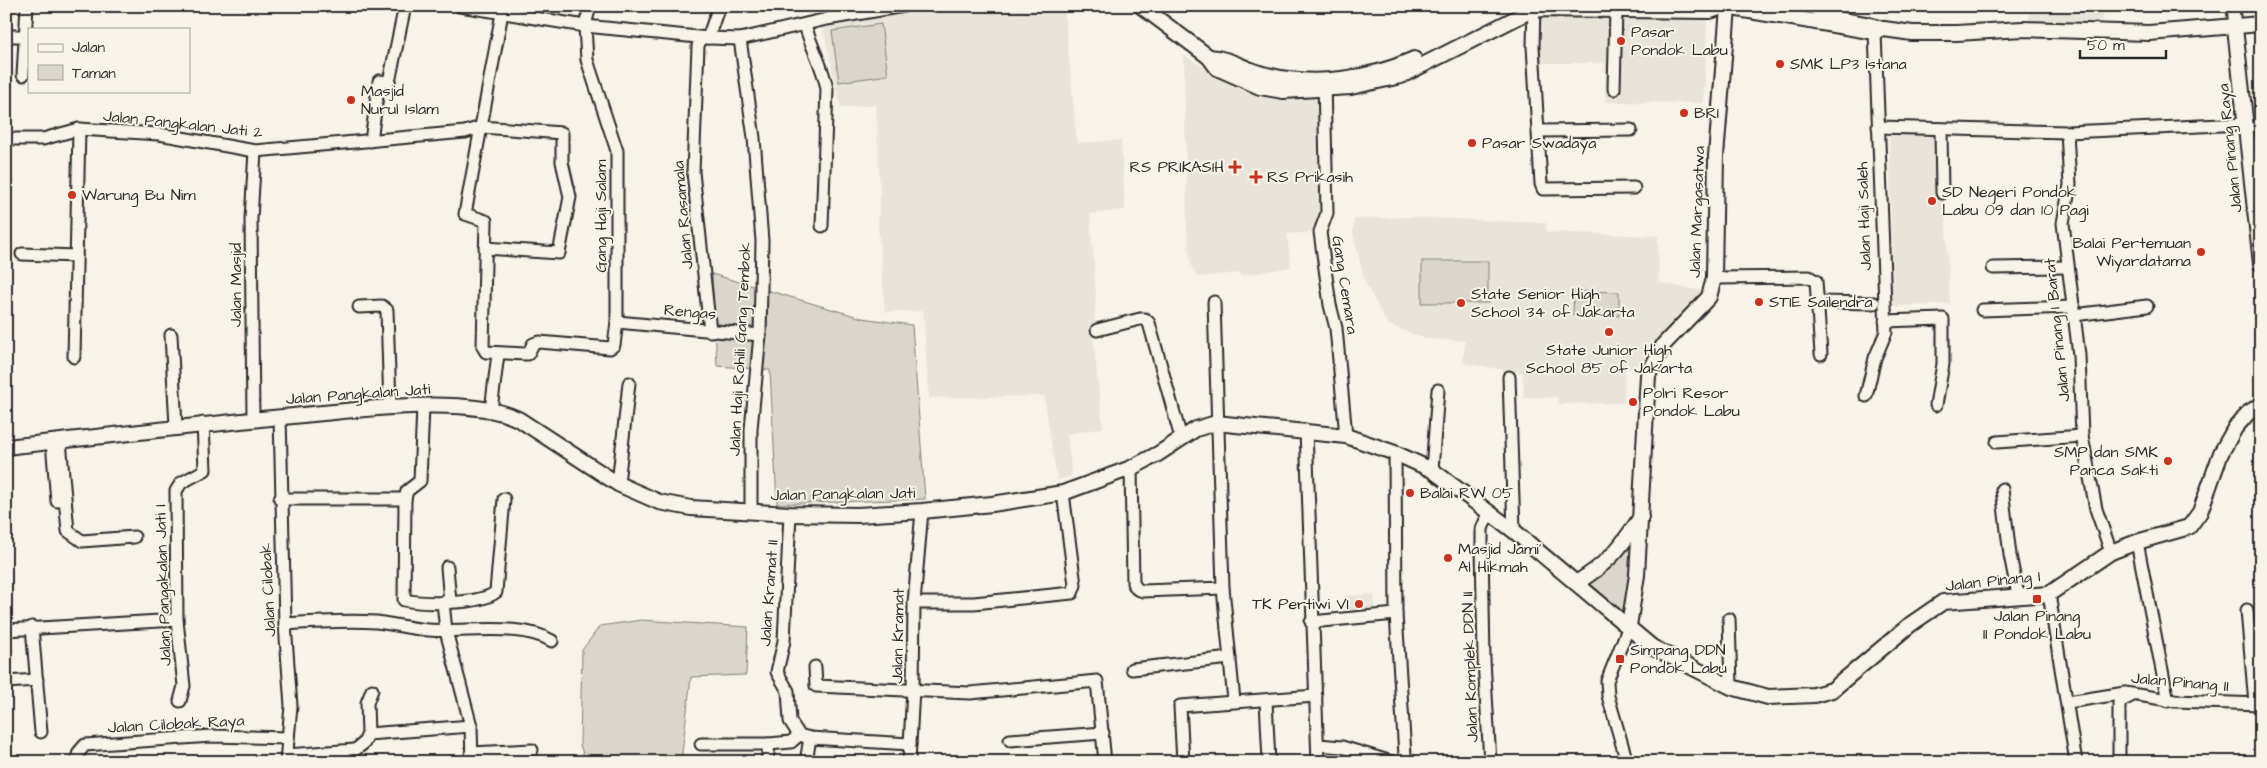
<svg xmlns="http://www.w3.org/2000/svg" width="2267" height="768" font-family="'Architects Daughter',sans-serif">
<style>
.built{fill:#e8e4da}
.green{fill:#dad6cc;stroke:#82807c}
.lines{fill:none;stroke-linecap:round;stroke-linejoin:round}
.minor-casing{stroke:#2b2b2b;stroke-width:15}
.major-casing{stroke:#2b2b2b;stroke-width:18}
.minor{stroke:#f7f3e8;stroke-width:11}
.major{stroke:#f7f3e8;stroke-width:14}
.poi-dot{fill:#c8321e;stroke:#f7f3e8;stroke-width:2}
.labels{text-anchor:middle;dominant-baseline:central;stroke-width:4;stroke-linejoin:round;paint-order:stroke}
.poi-label{font-size:16px;fill:#2b2b2b;stroke:#f7f3e8;text-anchor:start}
.street-label{font-size:16px;fill:#2b2b2b;stroke:#f7f3e8}
</style>
<rect width="100%" height="100%" fill="#f7f3e8"/>
<filter id="ink" filterUnits="userSpaceOnUse"><feTurbulence type="fractalNoise" baseFrequency=".02" numOctaves="2"/><feDisplacementMap in="SourceGraphic" scale="10" xChannelSelector="R" yChannelSelector="G"/><feConvolveMatrix kernelMatrix="1 2 1 2 8 2 1 2 1" color-interpolation-filters="sRGB"/></filter>
<g filter="url(#ink)">
<g class="built">
<polygon points="933,6 1064,6 1077,143 1121,140 1125,210 1090,214 1096,294 1093,337 1103,428 1067,434 1072,476 1057,480 1044,396 929,398 923,311 885,312 878,224 880,193 876,105 841,108 823,28"/>
<polygon points="2029,6 2103,6 2103,21 2029,24"/>
<polygon points="1614,11 1707,19 1704,103 1605,102 1605,63 1535,63 1534,12"/>
<polygon points="1184,55 1216,74 1280,96 1323,98 1326,206 1316,232 1287,234 1291,267 1240,276 1239,273 1197,277 1191,265 1187,232"/>
<polygon points="1889,132 1941,135 1950,304 1893,306"/>
<polygon points="1408,217 1546,223 1547,232 1658,236 1659,282 1684,288 1708,291 1708,297 1635,368 1625,368 1624,403 1558,404 1558,397 1524,398 1523,373 1463,363 1465,341 1426,339 1387,324 1365,282 1353,233 1354,219"/>
<polygon points="1374,594 1375,612 1345,614 1344,596"/>
</g>
<g class="green">
<polygon points="881,24 888,75 839,82 832,31"/>
<rect x="1422" y="261" width="66" height="42"/>
<polygon points="712,274 862,318 912,325 925,499 777,504 770,370 717,366"/>
<polygon points="1574,291 1619,292 1619,316 1573,315"/>
<polygon points="1633,540 1624,614 1588,583 1615,563"/>
<polygon points="641,620 748,627 746,675 691,677 681,762 586,762 580,745 582,650 600,626"/>
</g>
<g class="lines">
<g class="minor-casing">
<g id="minor">
<polyline points="460,6 585,26 708,38 740,39 827,19 904,6"/>
<polyline points="1534,6 1533,46 1541,184 1543,189 1634,188"/>
<path d="M1812 6C1823 21 1866 18 1884 29"/>
<polyline points="2233,6 2235,28"/>
<polyline points="1793,17 1794,6"/>
<path d="M805 25C811 47 823 66 827 89L822 226"/>
<polyline points="6,36 24,36"/>
<polyline points="701,38 698,46 693,172 710,331"/>
<polyline points="708,38 719,6"/>
<polyline points="740,39 754,138 762,241 760,335 751,429 751,512"/>
<polyline points="23,75 27,6"/>
<polyline points="1324,81 1327,213 1320,232 1330,305 1336,328 1346,436"/>
<polyline points="1614,89 1616,9"/>
<polyline points="1878,127 2067,132 2244,124"/>
<polyline points="1941,129 1942,193"/>
<polyline points="1538,131 1631,130"/>
<polyline points="2067,132 2070,185 2063,223 2079,355 2082,436 2096,509 2111,552"/>
<polyline points="6,139 43,139 79,129 159,134 255,151 465,132 481,127 502,13"/>
<polyline points="371,141 379,81 389,82 405,6"/>
<polyline points="485,248 559,253 570,197 562,162 562,133 481,127 465,214 486,221 483,347 486,352 525,354 528,354 533,344 539,342 610,348 614,345 617,322 617,151 587,60 585,26 590,6"/>
<polyline points="22,254 76,256"/>
<polyline points="1993,268 2067,267"/>
<polyline points="1714,278 1809,277 1816,281 1821,354"/>
<polyline points="1214,302 1223,588 1234,701"/>
<polyline points="1819,302 1874,303"/>
<polyline points="359,307 382,306 387,310 390,407"/>
<polyline points="1982,310 2074,307"/>
<polyline points="2074,315 2147,306"/>
<polyline points="1885,321 1943,319 1943,364 1936,405"/>
<polyline points="617,322 760,335"/>
<polyline points="1097,330 1140,319 1145,319 1149,323 1181,438"/>
<polyline points="171,335 176,426"/>
<polyline points="74,357 79,129"/>
<polyline points="1509,377 1514,531"/>
<polyline points="1866,396 1875,358 1886,332 1875,32"/>
<path d="M423 406 420 481 407 491 405 499 404 600C424 604 480 605 496 592L504 499"/>
<polyline points="491,410 498,354"/>
<polyline points="280,417 285,624 291,706 286,762"/>
<polyline points="253,419 251,219 255,151"/>
<polyline points="1306,430 1318,762"/>
<polyline points="60,441 68,531 82,541 134,537"/>
<polyline points="52,442 57,501"/>
<polyline points="1997,442 2082,436"/>
<polyline points="1395,453 1396,614 1405,755"/>
<polyline points="1131,468 1133,583 1137,589 1143,591 1223,588"/>
<polyline points="1432,470 1438,390"/>
<polyline points="618,484 629,383"/>
<polyline points="2002,489 2010,555 2018,595"/>
<polyline points="280,499 405,499"/>
<polyline points="1489,512 1482,529 1482,545 1484,660 1490,762"/>
<polyline points="790,514 784,641 777,672 788,691 790,721 799,735 810,738 910,744"/>
<polyline points="2137,542 2168,701"/>
<polyline points="447,567 450,602"/>
<polyline points="2049,594 2076,762"/>
<polyline points="443,602 446,631 471,726 472,762"/>
<polyline points="914,603 974,603 1072,593 1075,585 1063,493"/>
<polyline points="2247,610 2255,704"/>
<polyline points="1729,619 1731,687"/>
<polyline points="1311,622 1396,614"/>
<path d="M285 624C315 622 345 620 376 622 394 624 411 629 429 630 465 633 521 622 552 641"/>
<polyline points="32,627 41,732"/>
<polyline points="6,630 177,620"/>
<polyline points="815,667 816,686 970,693 1097,681 1105,762"/>
<polyline points="1132,669 1230,658"/>
<polyline points="6,682 37,680"/>
<polyline points="1266,700 1269,762"/>
<polyline points="180,701 184,686 177,620 176,491 181,483 205,470 203,423"/>
<polyline points="2068,702 2125,693 2175,701 2261,704"/>
<polyline points="368,734 471,726"/>
<polyline points="1010,740 1103,733"/>
<polyline points="701,744 769,744"/>
<polyline points="1318,745 1342,747 1392,762"/>
<polyline points="471,753 532,750"/>
<polyline points="287,755 355,750 364,743 368,734 367,703 372,690"/>
<polyline points="76,762 79,752 85,745 211,736 288,738"/>
<polyline points="767,762 769,744 791,742 799,735"/>
<polyline points="806,762 810,738"/>
<polyline points="909,762 913,689 914,603 922,511"/>
<polyline points="1183,762 1180,706 1316,696"/>
<polyline points="1627,762 1608,696 1607,681 1629,626"/>
<polyline points="2119,762 2119,702 2131,696"/>
</g>
</g>
<g class="major-casing">
<g id="major">
<polyline points="1141,6 1209,57 1217,68 1260,87 1283,91 1351,87 1401,76 1534,9 1710,11 1722,7"/>
<polyline points="1720,6 1875,32 1884,29 1912,33 1957,33 2022,29 2149,33 2261,24"/>
<polyline points="2235,28 2261,264"/>
<path d="M1209 57C1231 58 1246 71 1267 75 1314 87 1370 79 1414 59"/>
<path d="M6 447C105 436 204 424 303 415 360 410 470 394 520 420L618 484 659 502 691 508 790 514 858 515 922 511 992 504 1063 493 1131 468 1158 454 1196 429 1216 423 1346 436 1395 453 1432 470 1514 531 1652 647 1731 687 1768 697 1814 695 1832 690 1911 624 1943 602 2049 594 2111 552 2137 542 2189 527 2200 512 2221 453 2235 428 2248 413 2261 405"/>
<path d="M1576 583C1609 563 1620 548 1641 517"/>
<polyline points="1629,626 1637,575 1648,375 1664,344 1709,297 1714,278 1716,156 1728,8"/>
</g>
</g>
<use href="#minor" class="minor"/>
<use href="#major" class="major"/>
</g>
</g>
<g class="poi-dot">
<circle cx="1621" cy="41" r="5"/>
<circle cx="1780" cy="64" r="5"/>
<circle cx="351" cy="100" r="5"/>
<circle cx="1684" cy="113" r="5"/>
<circle cx="1472" cy="143" r="5"/>
<path d="M1232.5 159.5h5v5h5v5h-5v5h-5v-5h-5v-5h5z"/>
<path d="M1253.5 169.5h5v5h5v5h-5v5h-5v-5h-5v-5h5z"/>
<circle cx="72" cy="195" r="5"/>
<circle cx="1932" cy="201" r="5"/>
<circle cx="2201" cy="252" r="5"/>
<circle cx="1759" cy="302" r="5"/>
<circle cx="1461" cy="303" r="5"/>
<circle cx="1609" cy="332" r="5"/>
<circle cx="1633" cy="402" r="5"/>
<circle cx="2168" cy="461" r="5"/>
<circle cx="1410" cy="493" r="5"/>
<circle cx="1448" cy="558" r="5"/>
<rect x="2032" y="594" width="10" height="10" rx="2.5"/>
<circle cx="1359" cy="604" r="5"/>
<rect x="1615" y="654" width="10" height="10" rx="2.5"/>
</g>
<g class="labels">
<g class="poi-label">
<text x="1631" y="32">Pasar<tspan x="1631" dy="18">Pondok Labu</tspan></text>
<text x="1790" y="64">SMK LP3 Istana</text>
<text x="361" y="91">Masjid<tspan x="361" dy="18">Nurul Islam</tspan></text>
<text x="1694" y="113">BRI</text>
<text x="1482" y="143">Pasar Swadaya</text>
<text x="1224" y="167" text-anchor="end">RS PRIKASIH</text>
<text x="1267" y="177">RS Prikasih</text>
<text x="1942" y="192">SD Negeri Pondok<tspan x="1942" dy="18">Labu 09 dan 10 Pagi</tspan></text>
<text x="82" y="195">Warung Bu Nim</text>
<text x="2191" y="243" text-anchor="end">Balai Pertemuan<tspan x="2191" dy="18">Wiyardatama</tspan></text>
<text x="1471" y="294">State Senior High<tspan x="1471" dy="18">School 34 of Jakarta</tspan></text>
<text x="1769" y="302">STIE Sailendra</text>
<text x="1609" y="350" text-anchor="middle">State Junior High<tspan x="1609" dy="18">School 85 of Jakarta</tspan></text>
<text x="1643" y="393">Polri Resor<tspan x="1643" dy="18">Pondok Labu</tspan></text>
<text x="2158" y="452" text-anchor="end">SMP dan SMK<tspan x="2158" dy="18">Panca Sakti</tspan></text>
<text x="1420" y="493">Balai RW 05</text>
<text x="1458" y="549">Masjid Jami'<tspan x="1458" dy="18">Al Hikmah</tspan></text>
<text x="1349" y="604" text-anchor="end">TK Pertiwi VI</text>
<text x="2037" y="616" text-anchor="middle">Jalan Pinang<tspan x="2037" dy="18">II Pondok Labu</tspan></text>
<text x="1630" y="650">Simpang DDN<tspan x="1630" dy="18">Pondok Labu</tspan></text>
</g>
<g class="street-label">
<text transform="translate(183 124) rotate(6)">Jalan Pangkalan Jati 2</text>
<text transform="translate(2230 148) rotate(-96)">Jalan Pinang Raya</text>
<text transform="translate(1697 212) rotate(-88)">Jalan Margasatwa</text>
<text transform="translate(683 215) rotate(-95)">Jalan Rasamala</text>
<text transform="translate(601 216) rotate(-90)">Gang Haji Salam</text>
<text transform="translate(1864 216) rotate(-92)">Jalan Haji Saleh</text>
<text transform="translate(236 285) rotate(-90)">Jalan Masjid</text>
<text transform="translate(1345 285) rotate(81)">Gang Cemara</text>
<text transform="translate(690 312) rotate(5)">Rengas</text>
<text transform="translate(2057 330) rotate(-96)">Jalan Pinang 1 Barat</text>
<text transform="translate(740 349) rotate(-87)">Jalan Haji Rohili Gang Tembok</text>
<text transform="translate(358 394) rotate(-4)">Jalan Pangkalan Jati</text>
<text transform="translate(843 494) rotate(-1)">Jalan Pangkalan Jati</text>
<text transform="translate(1993 581) rotate(-6)">Jalan Pinang I</text>
<text transform="translate(163 585) rotate(-92)">Jalan Pangakalan Jati I</text>
<text transform="translate(268 590) rotate(-93)">Jalan Cilobak</text>
<text transform="translate(769 593) rotate(-86)">Jalan Kramat II</text>
<text transform="translate(898 636) rotate(-89)">Jalan Kramat</text>
<text transform="translate(1470 667) rotate(-92)">Jalan Komplek DDN II</text>
<text transform="translate(2180 682) rotate(5)">Jalan Pinang II</text>
<text transform="translate(176 724) rotate(-3)">Jalan Cilobak Raya</text>
</g>
</g>
<rect width="2267" height="768" fill="none" stroke="#f7f3e8" stroke-width="25"/>
<rect x="12" y="12" width="2242" height="743" fill="none" stroke="#2b2b2b" stroke-width="2" filter="url(#ink)"/>
<rect x="28" y="28" width="162" height="65" fill="#f7f3e8" stroke="#a5a39c"/>
<rect x="38" y="44" width="25" height="8" fill="#f7f3e8" stroke="#a5a39c"/>
<text x="72" y="52" font-size="15" fill="#2b2b2b">Jalan</text>
<rect x="38" y="65" width="25" height="15" fill="#dad6cc" stroke="#a5a39c"/>
<text x="72" y="78" font-size="15" fill="#2b2b2b">Taman</text>
<path d="M2080 50v8h86v-8" fill="none" stroke="#2b2b2b" stroke-width="2.5"/>
<text x="2087" y="50" font-size="15" fill="#2b2b2b" stroke="#f7f3e8" stroke-width="4" paint-order="stroke">50 m</text>
</svg>
